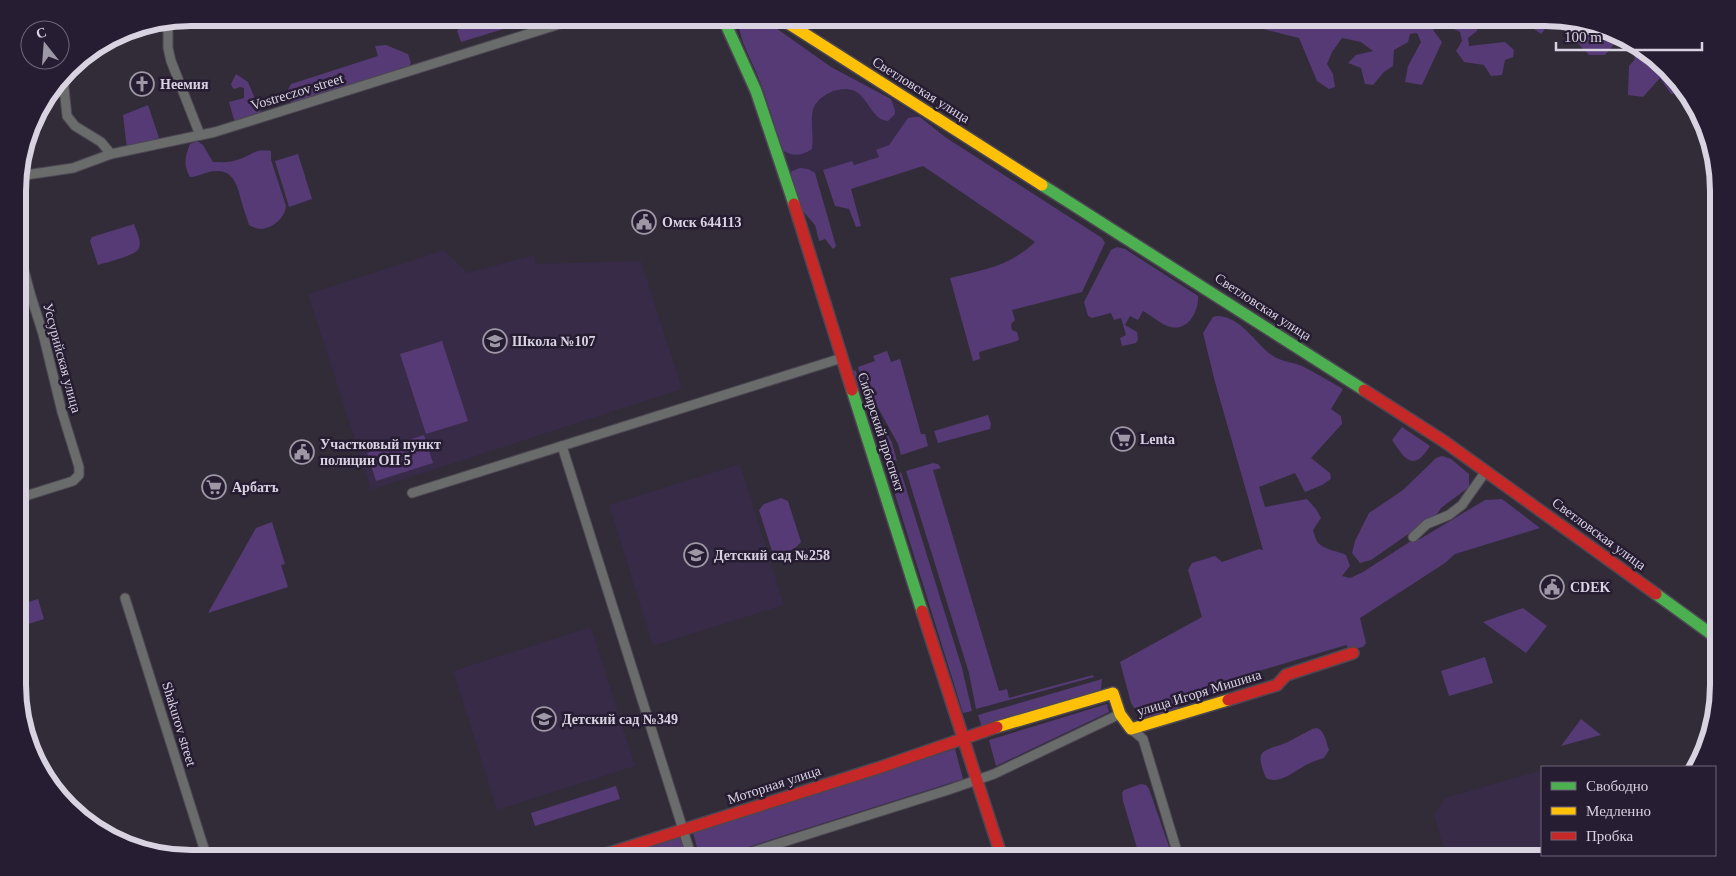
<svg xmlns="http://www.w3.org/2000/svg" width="1736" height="876" font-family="'Times New Roman',serif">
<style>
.built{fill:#372b47}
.green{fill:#563a76}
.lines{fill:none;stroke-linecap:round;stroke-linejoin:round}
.street-casing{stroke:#4c4752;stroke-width:11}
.fast-casing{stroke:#4c4752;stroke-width:14}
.slow-casing{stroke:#4c4752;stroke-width:14}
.jam-casing{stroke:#4c4752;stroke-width:14}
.street{stroke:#696c6a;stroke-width:9}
.fast{stroke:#4caf50;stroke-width:11}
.slow{stroke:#ffc107;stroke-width:11}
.jam{stroke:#c62828;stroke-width:11}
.labels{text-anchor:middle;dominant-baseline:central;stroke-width:5;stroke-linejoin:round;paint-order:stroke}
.poi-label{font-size:14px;font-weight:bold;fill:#d8d2e1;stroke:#271d33;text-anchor:start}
.street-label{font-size:14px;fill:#d8d2e1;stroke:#271d33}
.rim{fill:none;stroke:#d8d2e1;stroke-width:6}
</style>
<rect width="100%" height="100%" fill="#312c38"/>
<g class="built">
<polygon points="841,89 851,89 858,93 864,98 875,116 895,114 895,109 891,99 920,117 908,118 889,145 876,150 879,157 853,165 852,161 815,173 808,169 790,175 782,150 813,119 813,109 817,102 833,91"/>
<polygon points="444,250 467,273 534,255 536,264 641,261 682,389 371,490 308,294"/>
<polygon points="740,464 784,605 653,646 609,505"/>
<polygon points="591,627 635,766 497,810 453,671"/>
<polygon points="1542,770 1542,855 1566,855 1556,858 1447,858 1434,815 1445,798"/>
</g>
<g class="green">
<polygon points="469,18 540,18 461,42 457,31"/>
<path d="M739 18H760L766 21 831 67 891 99 895 110V114L888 121C868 119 869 91 847 89 840 89 835 90 829 93 822 97 815 102 813 110 810 123 814 136 812 149 802 156 792 157 782 150 775 126 768 102 759 79 753 62 736 35 739 18Z"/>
<polygon points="1223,18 1478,18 1477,31 1468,38 1469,46 1505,42 1514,50 1513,57 1505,60 1502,75 1491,76 1484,65 1464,62 1456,51 1462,41 1460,32 1443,24 1433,30 1442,42 1422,85 1405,82 1408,66 1421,42 1417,33 1410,34 1408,42 1394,50 1393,66 1384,72 1373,85 1365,84 1361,68 1348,63 1356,55 1373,51 1361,42 1342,38 1332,52 1327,64 1333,74 1335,87 1329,89 1317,81 1299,38 1232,21"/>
<polygon points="1493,18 1544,18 1546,28 1541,34 1524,22 1496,20"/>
<path d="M1558 21 1615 34V43L1605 55H1589C1583 48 1560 26 1558 21Z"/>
<polygon points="1629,41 1683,86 1685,92 1671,94 1660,78 1643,97 1628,95 1629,66 1635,59"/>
<polygon points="386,45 408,54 411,63 407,69 291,104 288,90 291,84 378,56 375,46"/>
<polygon points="236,74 248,82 262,115 235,123 229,102 244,98 244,88 240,87 234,89 232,87 231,84"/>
<polygon points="148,105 159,138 127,149 123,115"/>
<path d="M914 117H920L945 137 1102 238 1105 243 1082 292 1012 310 1015 320 1011 324 1012 330 1017 332 1019 339 1017 341 979 352 980 359 973 361 950 278C984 269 1009 267 1035 242L923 166 851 189 861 226 856 227 849 209 835 206 823 170 852 161 854 165 879 157 876 150 889 145 908 118Z"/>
<path d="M197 141 203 145 213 162C221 162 229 163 237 160 251 156 255 148 271 151V160L286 206C285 218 273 228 261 229 257 229 253 227 249 225 247 218 244 211 242 203 238 189 235 170 216 171 206 171 199 177 190 177 183 165 185 156 190 144Z"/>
<polygon points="298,154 312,199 289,207 275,161"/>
<polygon points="800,168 808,169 815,173 836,246 833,249 825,239 819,241 815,225 801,209 790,175 792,171"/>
<path d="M134 224C136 231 142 241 139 248 136 256 107 262 98 265L90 241 92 237Z"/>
<path d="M1117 247 1125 249 1198 296C1199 311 1188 331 1171 327 1161 325 1151 315 1143 311L1138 320 1130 316 1125 325 1137 332 1138 339 1136 343 1122 346 1120 338 1126 335 1121 318 1114 320 1111 313 1092 318 1088 316 1084 302 1111 250Z"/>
<path d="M1218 316C1242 317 1256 345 1273 356 1282 362 1293 362 1302 366 1316 373 1329 381 1343 389L1331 409 1341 416 1342 424 1311 458 1330 473 1331 479 1322 485 1305 492 1295 473 1259 487 1265 507 1307 499 1316 509 1321 518 1313 530C1314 534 1316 540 1318 543 1325 550 1338 551 1346 555L1350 566 1342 576 1350 578 1363 572 1411 541 1420 539 1485 500 1502 499 1540 528 1455 554 1445 563 1360 618 1366 643 1363 647 1350 650 1346 645 1259 671 1262 678 1181 703 1172 715 1153 721 1141 718 1131 703 1120 662 1202 617 1188 570 1192 563 1215 556 1222 562 1259 549 1263 550 1215 382 1203 333 1213 317Z"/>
<polygon points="442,341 468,421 426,434 400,354"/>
<polygon points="887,351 891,362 900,359 921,434 925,434 928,446 901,455 898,444 860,375 858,367 875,361 873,356"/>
<polygon points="855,370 892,443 897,461 887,458 883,453 866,402 853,375 852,371"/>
<polygon points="988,415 991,424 990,429 938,443 934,431"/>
<path d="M1402 427 1430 446C1414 472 1405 460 1392 440Z"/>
<polygon points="424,435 433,463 376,481 367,453"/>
<polygon points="1442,456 1451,459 1469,474 1469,487 1441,508 1437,514 1371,560 1360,563 1352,553 1355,541 1369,513 1403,490 1436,458"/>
<polygon points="933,463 938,464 941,468 933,470 999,691 1007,689 1009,698 1093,675 1094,677 976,709 969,673 906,471"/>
<polygon points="901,472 962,668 972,711 963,713 893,488 894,479"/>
<path d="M781 498 788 501 801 542C794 551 783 555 772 551L759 510 764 504Z"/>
<polygon points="272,522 285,564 281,565 288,587 208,613 256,528"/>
<polygon points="38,599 44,619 19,627 19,605"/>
<polygon points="1523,608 1547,626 1526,653 1483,622"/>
<polygon points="1485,657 1493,683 1449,696 1441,671"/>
<polygon points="1102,679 1101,689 1097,694 982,728 978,715"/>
<polygon points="1107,704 1109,712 996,766 989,740"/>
<polygon points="1581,719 1601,735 1561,746"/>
<path d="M1317 728C1325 731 1326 742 1329 750L1324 758C1318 760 1311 762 1306 765 1295 771 1279 785 1266 778 1253 747 1264 752 1288 742 1296 738 1304 733 1312 729Z"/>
<polygon points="955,749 963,779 713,858 700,858 693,833"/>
<polygon points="1141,784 1146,785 1149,789 1173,858 1140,858 1123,801 1122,793 1124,790"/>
<polygon points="616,786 620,799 535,826 531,813"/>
<polygon points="681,834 689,858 603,858"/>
</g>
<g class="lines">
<g class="street-casing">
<g id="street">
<polyline points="168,22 168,48 171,61 200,135"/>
<polyline points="63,78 67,116 75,126 101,142 111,154"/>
<polyline points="19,176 73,168 111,154 215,132 579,18"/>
<polyline points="18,247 30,293 43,334 62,412 79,467 79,475 73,481 19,498"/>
<polyline points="18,294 30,293"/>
<polyline points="562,446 692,858"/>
<polyline points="412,493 842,358"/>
<polyline points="1413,537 1427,524 1449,515 1462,505 1486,471"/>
<polyline points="125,598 207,858"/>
<polyline points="1131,729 1143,739 1179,858"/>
<polyline points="733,858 948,790 994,774 1120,714"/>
</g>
</g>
<g class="fast-casing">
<g id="fast">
<polyline points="723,18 756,91 794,204"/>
<polyline points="1042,185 1364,390"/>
<polyline points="852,390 922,611"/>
<polyline points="1656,594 1718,639"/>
</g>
</g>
<g class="slow-casing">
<g id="slow">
<polyline points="780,18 1042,185"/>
<polyline points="997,727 1113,693 1120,714 1131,729 1228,700"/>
</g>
</g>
<g class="jam-casing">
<g id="jam">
<polyline points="794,204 852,390"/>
<polyline points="1364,390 1445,442 1656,594"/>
<polyline points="922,611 1002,858"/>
<polyline points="1228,700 1277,685 1286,675 1353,653"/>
<polyline points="594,858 878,768 997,727"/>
</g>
</g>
<use href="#street" class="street"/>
<use href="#fast" class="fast"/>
<use href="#slow" class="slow"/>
<use href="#jam" class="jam"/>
</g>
<defs>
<g id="church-ring" transform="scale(1.25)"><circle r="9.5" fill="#271d33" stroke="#9e98a6" stroke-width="1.5"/><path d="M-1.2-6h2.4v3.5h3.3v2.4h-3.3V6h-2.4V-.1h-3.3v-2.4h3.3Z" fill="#9e98a6"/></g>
<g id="civic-ring" transform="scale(1.25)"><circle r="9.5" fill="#271d33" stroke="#9e98a6" stroke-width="1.5"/><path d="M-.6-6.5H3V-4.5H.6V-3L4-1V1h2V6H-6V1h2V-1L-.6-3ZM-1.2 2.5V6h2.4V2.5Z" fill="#9e98a6"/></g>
<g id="school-ring" transform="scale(1.25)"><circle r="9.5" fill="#271d33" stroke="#9e98a6" stroke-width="1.5"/><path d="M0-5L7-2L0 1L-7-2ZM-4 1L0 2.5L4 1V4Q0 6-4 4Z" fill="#9e98a6"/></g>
<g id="supermarket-ring" transform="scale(1.25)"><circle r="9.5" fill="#271d33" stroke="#9e98a6" stroke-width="1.5"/><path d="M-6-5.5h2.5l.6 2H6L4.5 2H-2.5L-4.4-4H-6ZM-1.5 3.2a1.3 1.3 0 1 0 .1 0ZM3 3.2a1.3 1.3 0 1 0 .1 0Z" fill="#9e98a6"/></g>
</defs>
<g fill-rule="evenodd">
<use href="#church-ring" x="142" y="84"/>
<use href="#civic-ring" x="644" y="222"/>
<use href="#school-ring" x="495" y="341"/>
<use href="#supermarket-ring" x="1123" y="439"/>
<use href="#civic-ring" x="302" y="452"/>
<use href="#supermarket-ring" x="214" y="487"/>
<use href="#school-ring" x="696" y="555"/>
<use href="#civic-ring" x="1552" y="587"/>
<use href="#school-ring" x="544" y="719"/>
</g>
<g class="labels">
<g class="poi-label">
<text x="160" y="84">Неемия</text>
<text x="662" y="222">Омск 644113</text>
<text x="512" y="341">Школа №107</text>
<text x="1140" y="439">Lenta</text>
<text x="320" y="444">Участковый пункт<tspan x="320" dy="16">полиции ОП 5</tspan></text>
<text x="232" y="487">Арбатъ</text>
<text x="714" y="555">Детский сад №258</text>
<text x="1570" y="587">CDEK</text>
<text x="562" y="719">Детский сад №349</text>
</g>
<g class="street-label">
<text transform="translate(921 90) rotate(32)">Светловская улица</text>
<text transform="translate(297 92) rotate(-17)">Vostreczov street</text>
<text transform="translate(1263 307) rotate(33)">Светловская улица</text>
<text transform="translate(62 358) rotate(75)">Уссурийская улица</text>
<text transform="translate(881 432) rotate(72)">Сибирский проспект</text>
<text transform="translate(1599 534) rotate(36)">Светловская улица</text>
<text transform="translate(1199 693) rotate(-17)">улица Игоря Мишина</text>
<text transform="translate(179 724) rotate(73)">Shakurov street</text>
<text transform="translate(774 785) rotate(-18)">Моторная улица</text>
</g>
</g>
<path d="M0 0H1736V876H0ZM191 26H1545A165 165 0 0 1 1710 191V685A165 165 0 0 1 1545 850H191A165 165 0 0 1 26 685V191A165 165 0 0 1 191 26Z" fill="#271d33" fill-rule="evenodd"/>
<path class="rim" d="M191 26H1545A165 165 0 0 1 1710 191V685A165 165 0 0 1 1545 850H191A165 165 0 0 1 26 685V191A165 165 0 0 1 191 26Z"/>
<rect x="1541" y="766" width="175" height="90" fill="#271d33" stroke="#6e6579"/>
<rect x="1551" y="782" width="25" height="8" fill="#4caf50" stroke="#6e6579"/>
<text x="1586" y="791" font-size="15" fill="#d8d2e1">Свободно</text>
<rect x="1551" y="807" width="25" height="8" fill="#ffc107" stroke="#6e6579"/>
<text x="1586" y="816" font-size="15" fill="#d8d2e1">Медленно</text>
<rect x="1551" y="832" width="25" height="8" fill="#c62828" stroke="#6e6579"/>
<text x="1586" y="841" font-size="15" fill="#d8d2e1">Пробка</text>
<g transform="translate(45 45) rotate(343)"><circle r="24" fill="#271d33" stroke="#6e6579"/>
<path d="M0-4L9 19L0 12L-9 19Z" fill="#9e98a6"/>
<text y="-8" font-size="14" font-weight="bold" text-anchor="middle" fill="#d8d2e1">С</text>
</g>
<path d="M1556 42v8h146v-8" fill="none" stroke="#d8d2e1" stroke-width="2.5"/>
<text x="1564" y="42" font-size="15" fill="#d8d2e1" stroke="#271d33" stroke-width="4" paint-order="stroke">100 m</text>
</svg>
